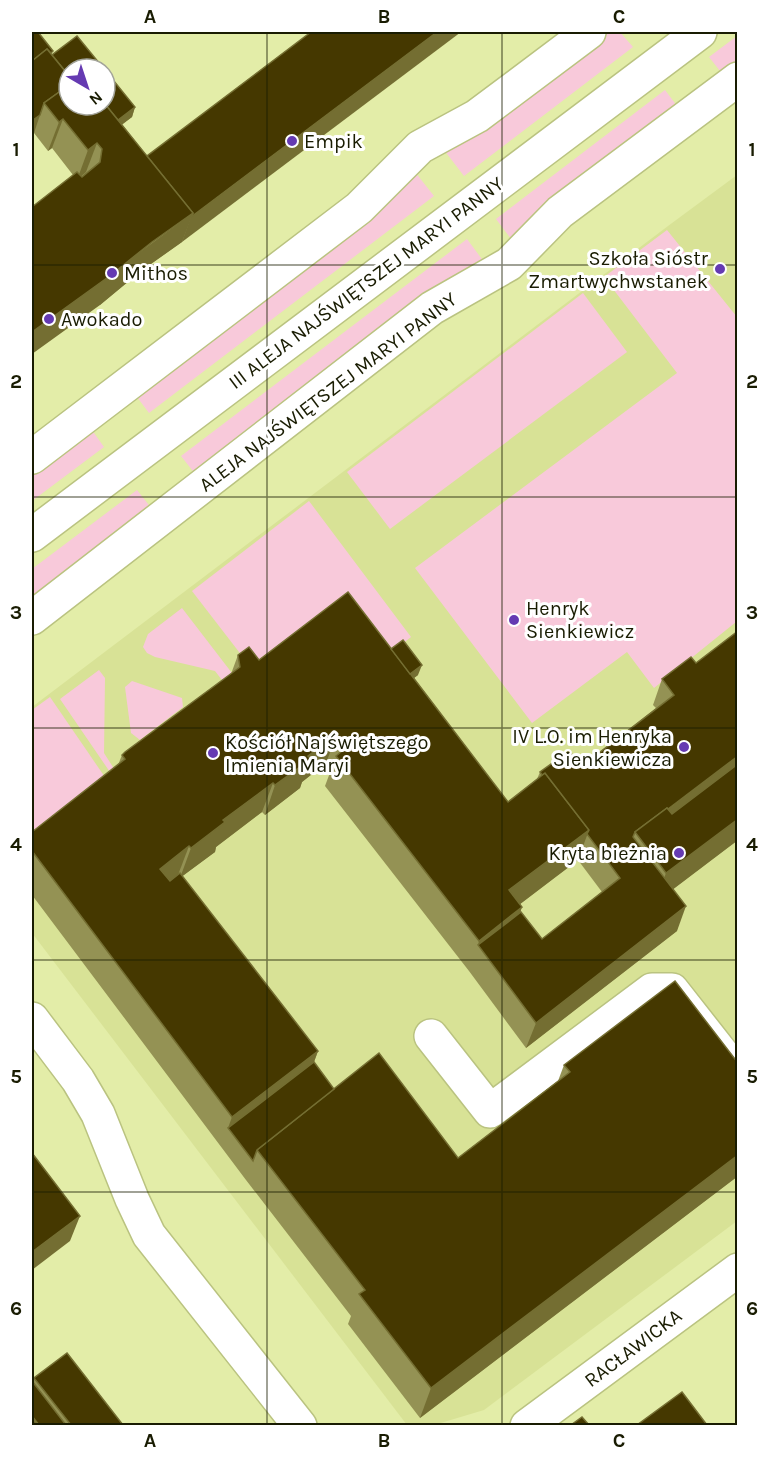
<svg xmlns="http://www.w3.org/2000/svg" width="769" height="1457" font-family="Karla,sans-serif">
<style>
.built{fill:#d8e296}
.green{fill:#f8c9da}
.lines{fill:none;stroke-linecap:round;stroke-linejoin:round}
.minor-casing{stroke:#bac380;stroke-width:36}
.minor{stroke:#fff;stroke-width:33}
.wall{fill:#949254;fill-rule:evenodd}
.shaded-wall{fill:#746e32}
.building{fill:#453800;stroke:#746e32;stroke-width:1.5}
.grid{fill:none;stroke:#191c02;stroke-width:1.5;stroke-opacity:0.55}
.poi-dot{fill:#653ab2;stroke:#fff;stroke-width:2}
.labels{text-anchor:middle;dominant-baseline:central;stroke-width:6;stroke-linejoin:round;paint-order:stroke}
.poi-label{font-size:20px;fill:#191c02;stroke:#fff;text-anchor:start}
.street-label{font-size:20px;fill:#191c02;stroke:#fff}
.neatline{fill:none;stroke:#191c02;stroke-width:2}
.grid-label{font-size:20px;text-anchor:middle;font-weight:bold;fill:#191c02}
</style>
<rect width="100%" height="100%" fill="#e3eda8"/>
<polygon class="built" points="737,175 737,1221 484,1410 434,1425 407,1425 32,933 32,707 668,226"/>
<g class="green">
<polygon points="610,32 620,32 633,47 464,176 444,150 499,116"/>
<polygon points="737,36 737,66 724,76 709,57"/>
<polygon points="665,90 680,110 515,244 496,219"/>
<polygon points="415,172 434,196 149,413 134,393"/>
<polygon points="667,230 737,317 737,623 736,622 654,688 627,652 532,723 415,568 677,373 604,277"/>
<polygon points="467,239 487,266 196,475 181,456"/>
<polygon points="583,293 627,352 390,529 347,472"/>
<polygon points="89,426 104,447 32,501 32,469"/>
<polygon points="137,490 152,509 32,601 32,569"/>
<polygon points="309,501 411,637 383,659 256,674 192,591"/>
<polygon points="182,608 235,677 225,684 215,671 155,657 147,653 143,647 148,634"/>
<polygon points="99,670 105,678 104,753 118,775 114,778 60,699"/>
<polygon points="132,681 182,698 183,707 140,740 131,733 125,687"/>
<polygon points="50,697 109,783 32,843 32,710"/>
</g>
<g class="lines">
<g class="minor-casing">
<g id="minor">
<polyline points="32,457 359,208 420,147 477,116 589,32"/>
<polyline points="32,535 700,32"/>
<polyline points="32,618 432,308 509,264 560,212 738,79"/>
<polyline points="32,1019 78,1080 98,1114 132,1199 149,1235 300,1426"/>
<polyline points="431,1036 490,1111 652,990 672,990 738,1074"/>
<polyline points="527,1426 738,1270"/>
</g>
</g>
<use href="#minor" class="minor"/>
</g>
<g class="wall">
<polygon points="32,32 52,54 135,107 132,117 122,124 147,156 311,32 182,242 141,271 100,305 73,175 52,148 48,151 34,133 32,135"/>
<path d="M738 631V840L673 889 677 931 526 1048 469 971 325 786 331 770 326 763 302 782 300 788 265 815 262 812 216 847 215 852 182 876 318 1051 314 1062 334 1089 458 1158 558 1081 564 1065 738 1063V1176L420 1418 348 1324 351 1316 246 1180 32 895V832L118 765 122 755 231 674 238 655 259 660 391 649 418 675 414 678 508 802 537 779 540 772 582 766 656 708 653 705 662 679 696 663ZM578 860 602 892 542 939 521 912 520 904Z"/>
<polygon points="34,1378 123,1425 32,1425 32,1381 33,1382"/>
</g>
<g class="shaded-wall">
<polygon points="437,32 461,32 182,242 191,217"/>
<polygon points="135,107 132,117 101,141 104,131"/>
<polygon points="40,115 34,133 32,135 32,125 33,120"/>
<polygon points="63,119 52,148 48,151 59,122"/>
<polygon points="97,143 86,172 77,180 88,150"/>
<polygon points="193,213 182,242 141,271 100,305 32,354 32,332"/>
<polygon points="422,665 418,675 393,694 396,684"/>
<polygon points="337,734 326,763 302,782 300,788 265,815 275,785 308,756"/>
<polygon points="738,756 738,774 645,846 636,834"/>
<polygon points="273,783 262,812 216,847 215,852 180,878 191,848 223,820"/>
<polygon points="738,819 738,840 655,903 666,873"/>
<polygon points="589,830 578,860 499,920 509,890"/>
<polygon points="189,846 178,875 149,898 160,869"/>
<polygon points="686,906 677,931 526,1048 536,1023"/>
<polygon points="522,907 512,937 478,945 479,941"/>
<polygon points="318,1051 307,1081 228,1128 232,1117"/>
<polygon points="738,1155 738,1176 420,1418 431,1388"/>
<polygon points="80,1216 70,1241 32,1270 32,1252"/>
</g>
<g class="building">
<polygon points="32,32 38,32 53,51 51,53 47,49 32,61"/>
<polygon points="311,32 437,32 191,217 193,213 147,156"/>
<polygon points="77,36 104,69 69,69 69,76 52,55"/>
<polygon points="47,49 69,76 69,85 44,103 40,115 33,120 32,118 32,61"/>
<polygon points="105,70 135,107 118,120 105,104"/>
<polygon points="69,85 69,105 105,105 105,104 193,213 152,242 111,275 32,332 32,207 77,172 82,177 100,162 102,149 97,143 88,150 63,119 59,122 44,103"/>
<polygon points="348,592 508,802 545,773 589,830 509,890 522,907 479,941 336,756 347,747 337,734 308,756 311,759 275,785 273,783 223,820 225,822 191,848 189,846 160,869 170,881 180,873 318,1051 232,1117 32,851 32,832 125,759 122,755 125,752 240,667 238,655 249,647 259,660"/>
<polygon points="738,631 738,756 668,809 667,808 635,832 633,837 686,906 536,1023 478,945 521,912 542,939 620,878 587,834 589,830 545,773 542,775 540,772 569,751 582,766 674,695 662,679 691,657 696,663"/>
<polygon points="403,640 422,665 410,674 391,649"/>
<polygon points="738,764 738,819 666,873 635,832 667,808 672,814"/>
<polygon points="675,981 738,1063 738,1155 431,1388 359,1294 365,1290 257,1150 379,1053 458,1158 570,1072 564,1065"/>
<polygon points="314,1062 334,1089 257,1150 253,1161 228,1128"/>
<polygon points="32,1153 80,1216 32,1252"/>
<polygon points="67,1353 123,1425 71,1425 34,1378"/>
<polygon points="32,1381 66,1425 39,1425 32,1416"/>
<polygon points="682,1392 707,1425 637,1425"/>
<polygon points="582,1417 589,1425 571,1425"/>
<polygon points="32,1418 37,1425 32,1425"/>
</g>
<path class="grid" d="M267 32V1426M502 32V1426M32 265H738M32 497H738M32 728H738M32 960H738M32 1192H738"/>
<g class="poi-dot">
<circle cx="292" cy="141" r="6"/>
<circle cx="720" cy="269" r="6"/>
<circle cx="112" cy="273" r="6"/>
<circle cx="49" cy="319" r="6"/>
<circle cx="514" cy="620" r="6"/>
<circle cx="684" cy="747" r="6"/>
<circle cx="213" cy="753" r="6"/>
<circle cx="679" cy="853" r="6"/>
</g>
<g class="labels">
<g class="poi-label">
<text x="304" y="141">Empik</text>
<text x="708" y="258" text-anchor="end">Szkoła Sióstr<tspan x="708" dy="23">Zmartwychwstanek</tspan></text>
<text x="124" y="273">Mithos</text>
<text x="61" y="319">Awokado</text>
<text x="526" y="608">Henryk<tspan x="526" dy="23">Sienkiewicz</tspan></text>
<text x="672" y="736" text-anchor="end">IV L.O. im Henryka<tspan x="672" dy="23">Sienkiewicza</tspan></text>
<text x="225" y="742">Kościół Najświętszego<tspan x="225" dy="23">Imienia Maryi</tspan></text>
<text x="667" y="853" text-anchor="end">Kryta bieżnia</text>
</g>
<g class="street-label">
<text transform="translate(366 283) rotate(-37)">III ALEJA NAJŚWIĘTSZEJ MARYI PANNY</text>
<text transform="translate(328 392) rotate(-37)">ALEJA NAJŚWIĘTSZEJ MARYI PANNY</text>
<text transform="translate(633 1348) rotate(-37)">RACŁAWICKA</text>
</g>
</g>
<rect width="769" height="1457" fill="none" stroke="#ffffff" stroke-width="66"/>
<g transform="translate(87 87) rotate(141)"><circle r="28" fill="#ffffff" stroke="#a3a49a" stroke-width="1.5"/>
<path d="M0-4.5L10 22L0 15L-10 22Z" fill="#653ab2"/>
<text y="-9" font-size="16" font-weight="bold" text-anchor="middle" fill="#191c02">N</text>
</g>
<rect x="33" y="33" width="703" height="1391" class="neatline"/>
<g class="grid-label">
<text x="150" y="23">A</text>
<text x="384" y="23">B</text>
<text x="619" y="23">C</text>
<text x="16" y="156">1</text>
<text x="752" y="156">1</text>
<text x="16" y="388">2</text>
<text x="752" y="388">2</text>
<text x="16" y="619">3</text>
<text x="752" y="619">3</text>
<text x="16" y="851">4</text>
<text x="752" y="851">4</text>
<text x="16" y="1083">5</text>
<text x="752" y="1083">5</text>
<text x="16" y="1315">6</text>
<text x="752" y="1315">6</text>
<text x="150" y="1447">A</text>
<text x="384" y="1447">B</text>
<text x="619" y="1447">C</text>
</g>
</svg>
